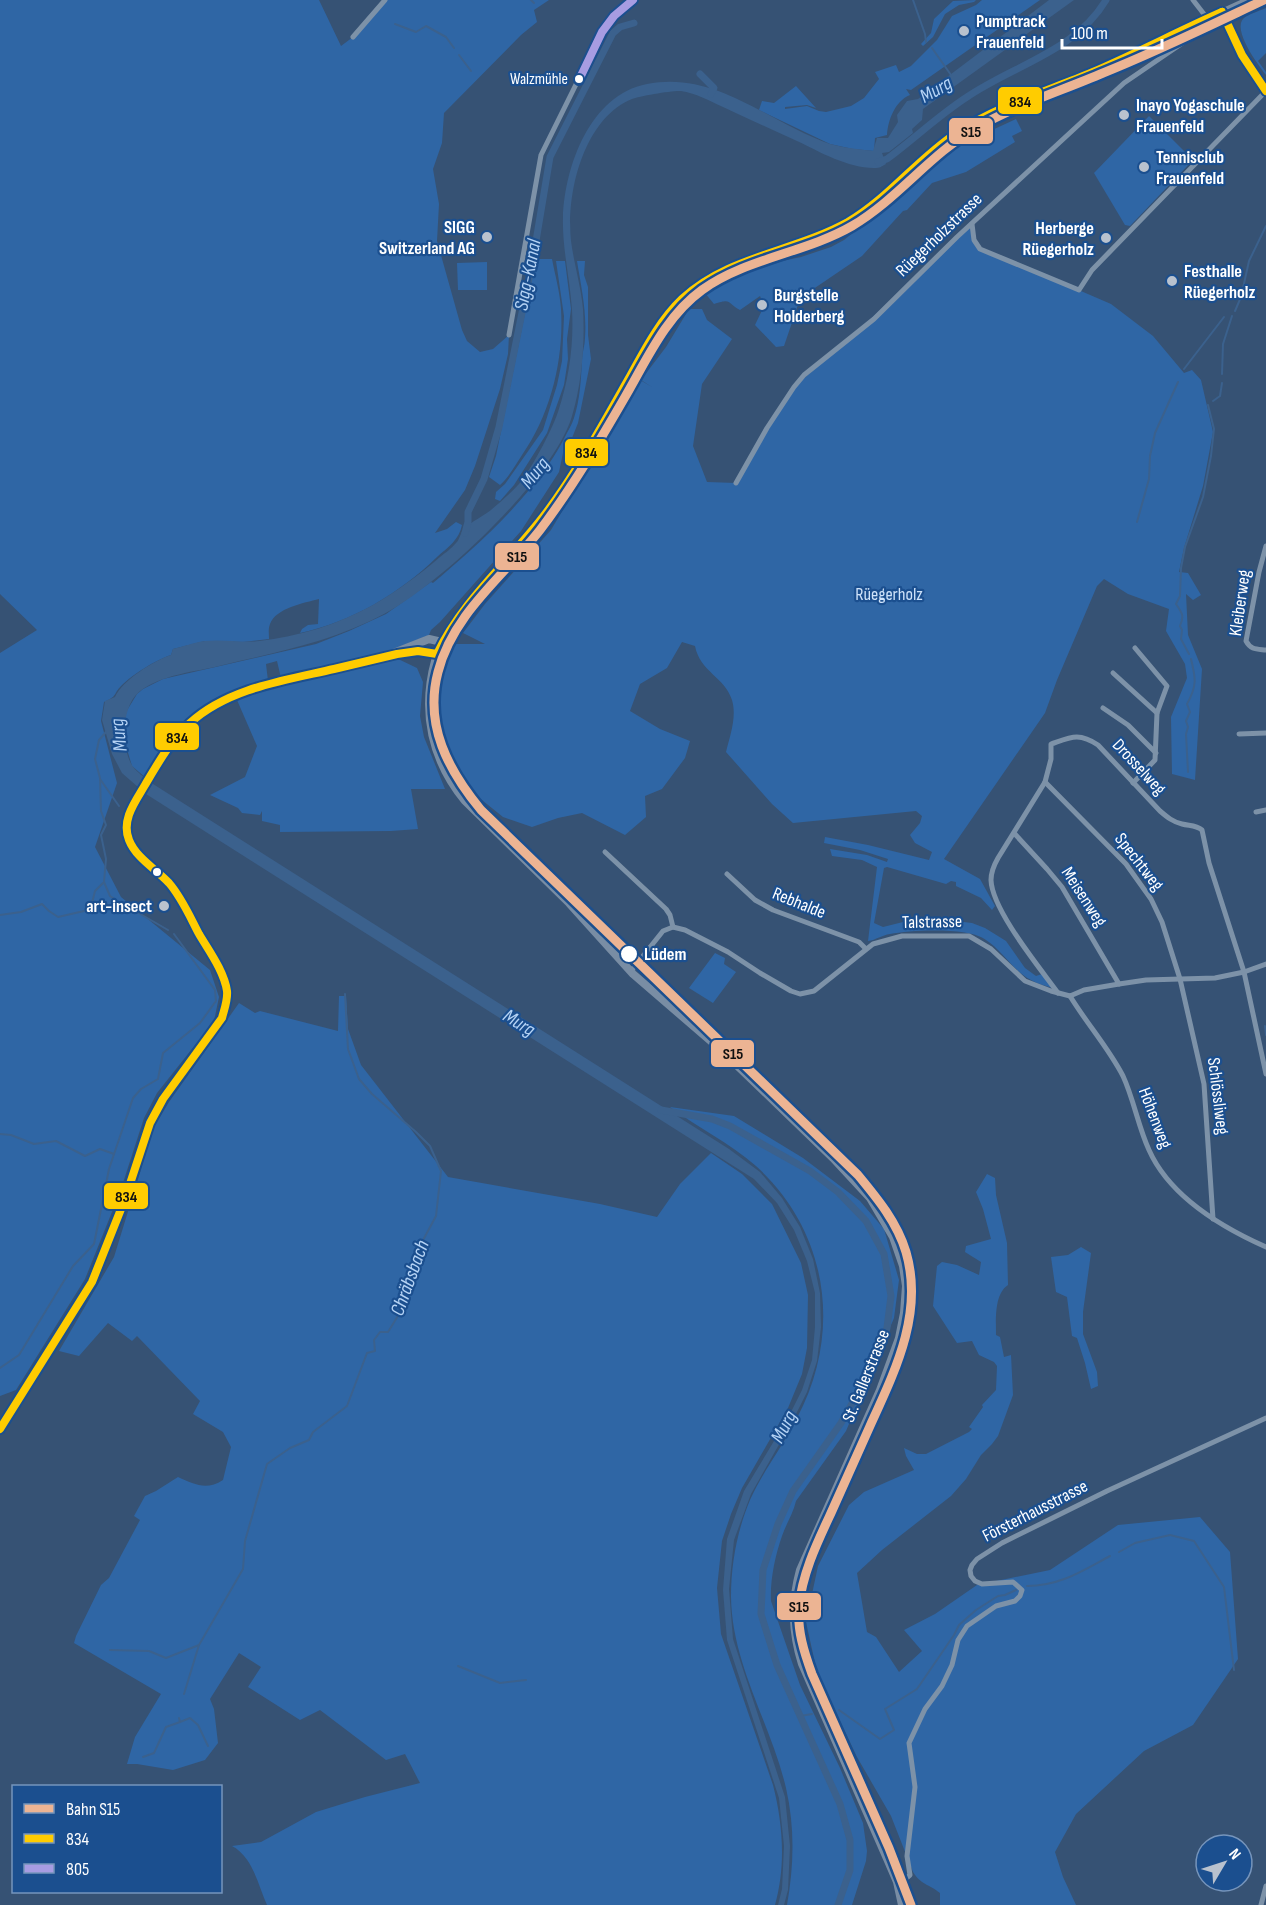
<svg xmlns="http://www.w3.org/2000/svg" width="1266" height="1905" font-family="'Sofia Sans Condensed',sans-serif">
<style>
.green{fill:#2f66a5}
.water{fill:#3b618d}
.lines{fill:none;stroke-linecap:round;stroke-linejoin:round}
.stream{stroke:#3b618d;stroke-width:2}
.canal{stroke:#3b618d;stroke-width:7}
.street{stroke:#7d92a8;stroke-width:5}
.secondary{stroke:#798da4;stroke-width:8}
.bus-1-casing{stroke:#1b4f8f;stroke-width:12}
.bus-2-casing{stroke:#1b4f8f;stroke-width:12}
.bus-1{stroke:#fc0;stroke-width:8}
.bus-2{stroke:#a79ce2;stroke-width:8}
.rail-1-casing{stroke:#1b4f8f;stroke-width:14}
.rail-1{stroke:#ecb493;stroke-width:9}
.poi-dot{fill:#b9c2ce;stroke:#1b4f8f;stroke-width:2}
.bus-dot{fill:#fff;stroke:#1b4f8f;stroke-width:2}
.labels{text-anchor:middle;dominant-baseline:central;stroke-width:4.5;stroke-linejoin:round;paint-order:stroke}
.bus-label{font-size:16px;fill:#fff;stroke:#1b4f8f;text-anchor:end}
.poi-label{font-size:18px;font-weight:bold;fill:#fff;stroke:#1b4f8f;text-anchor:start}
.street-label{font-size:18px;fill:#fff;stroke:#1b4f8f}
.park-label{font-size:18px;fill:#cfe3fa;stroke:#1b4f8f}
.stop-label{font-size:18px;font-weight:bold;fill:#fff;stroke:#1b4f8f;text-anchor:start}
.water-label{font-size:20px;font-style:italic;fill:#b5d3f5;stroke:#1b4f8f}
.line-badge{stroke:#1b4f8f;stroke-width:2}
.pale-badge-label{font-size:16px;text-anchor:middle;font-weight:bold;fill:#111}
</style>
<rect width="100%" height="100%" fill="#365274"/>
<g class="green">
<path d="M0 0H319L341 46 353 37 385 0H549L534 10 537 22 521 35 444 113 442 143 433 169 439 204 437 241 462 330 467 341 480 352 493 349 509 335 508 354 500 389 475 466 465 490 435 533 447 529 456 522 462 525C459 540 448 547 437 557 400 593 352 622 300 633L302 629 308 625 318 624 319 599C304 603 276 608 270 624 268 629 269 634 269 639L243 642 205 641 173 649 171 655C156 660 133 674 121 686 113 694 118 696 104 702L101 721 117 783 95 847 121 897 210 970 219 997 214 1021 157 1093 144 1118 120 1192 85 1279 16 1390 0 1396V653L37 630 0 594Z"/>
<polygon points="976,0 974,2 959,5 945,14 933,37 923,46 921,44 931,33 934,19 953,1"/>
<path d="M982 0H1040L911 90 906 89 910 95C895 101 888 120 887 135L875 138 874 151 853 149 830 144 759 110 762 101 774 103 796 86 816 108 807 105 785 107V109L807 106 819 111 826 112 851 106 864 98 879 79 875 72 896 65 899 72 911 66 937 40 952 16 976 5Z"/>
<path d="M1266 8V53L1258 61 1266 72V75C1259 66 1231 29 1244 18 1249 14 1259 11 1266 8Z"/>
<polygon points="1149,116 1193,160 1130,226 1125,225 1094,173"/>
<path d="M1016 119 1022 131 1012 136 1015 142 966 172 932 183 907 210 903 211 862 256 803 296 799 302 784 346 776 347 755 325 764 306 760 296 740 310C726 303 733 298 714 304L705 293 726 280 758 266 801 257 831 247 844 240 908 189 934 161 962 144Z"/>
<path d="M972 224 977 246 1111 304 1153 336 1184 373 1192 370 1201 380 1213 432 1203 486 1184 548 1179 572 1188 573 1201 595 1193 600 1186 594 1188 635 1202 669 1195 780 1172 774 1171 717 1187 678 1185 664 1166 631 1169 609 1128 594 1104 579 1097 586 1057 680 1045 713 944 859 980 879 995 906 992 910 981 898 956 886V882L951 881 946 884 887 867 884 868 874 923 883 927 907 921 928 923 947 920 972 923 985 928 1006 941 1025 968 1036 976 1042 974 1053 988C1046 986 1038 984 1031 980 1013 971 1003 951 986 940 969 927 912 930 890 934 882 935 876 940 868 941L877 867 862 860 832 856 830 849 867 855 887 862 888 859 860 850 824 843 825 837 868 845 929 860 932 852 915 843 910 835 920 823 922 816 916 811 793 823 772 804 726 752C730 736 737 717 732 700 725 677 700 672 695 646L682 642 667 668 640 684 630 711 660 729 690 741 685 758 662 789 645 796 646 817 625 835 582 813 558 818 532 827 503 817 467 788 453 763 444 737 439 704 444 671 455 644H485L463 633 485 604 551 530 640 380 652 387 641 380 666 347 689 309H702L707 320 732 339 702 384 693 446 707 482 736 483 794 387 847 341Z"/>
<path d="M536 259H552C555 275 560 292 561 309 564 359 551 413 522 455 516 464 509 477 500 485L489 477 496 456Z"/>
<polygon points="556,261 565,261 571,309 567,339 568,359 564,385 547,433 514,485 500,501 495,499 496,492 505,484 543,430 557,385 562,361 564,316"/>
<path d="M577 261H585L584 275 588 287V335L591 359 578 423 572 438 563 453 559 472 521 531 440 622 431 630 429 635 377 656 281 678 277 661 266 664 268 681C247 689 217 698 199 711 177 729 163 756 146 778L132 766 126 746 124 730 126 712 137 694 143 689 163 679 316 644 349 631 386 614 431 582 433 583C480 543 535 494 564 439 567 432 572 425 574 418 580 400 581 379 582 360 582 353 585 345 585 338 587 312 581 286 577 261Z"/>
<polygon points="487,262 487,290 458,290 457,263"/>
<polygon points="396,658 417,668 423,682 420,716 424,737 445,789 411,789 418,829 391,831 280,832 280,825 262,821 262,811 260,815 242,813 238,808 210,795 245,777 257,746 237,700 279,685"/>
<polygon points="715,953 725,958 724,964 736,972 713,1003 689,988"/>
<path d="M339 996H346L348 1029 361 1065 448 1177 600 1204 657 1217 680 1184 711 1153 742 1174 772 1204 801 1263 808 1295 807 1348 802 1374 788 1408 742 1488 731 1514 722 1541 717 1588 721 1634 773 1785C783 1824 786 1866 775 1905H267C258 1885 253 1857 232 1846L261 1842 316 1812 365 1797 420 1783 405 1754 386 1760 320 1710 300 1720 248 1687 261 1667 239 1653 210 1699 214 1709 218 1743 205 1760 173 1770 137 1764H127L135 1737 161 1694 74 1643 76 1636 101 1585 109 1578 140 1520 134 1516 145 1496 156 1491 178 1477C194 1484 206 1491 223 1480L231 1447 223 1432 193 1414 200 1401 137 1336 132 1341 108 1323 79 1356 59 1351 114 1257 154 1127 169 1102 239 1003 255 1013 260 1011 338 1031Z"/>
<path d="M670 1107 734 1116 803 1158 860 1201 884 1229 899 1280 894 1318 846 1431 796 1501C793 1514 786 1524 782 1536 775 1556 770 1580 771 1601L800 1685 840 1768 863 1823 867 1851 866 1861 852 1905H787C794 1865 795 1828 786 1788 771 1724 732 1665 731 1597 731 1564 737 1531 750 1500 763 1471 783 1446 797 1418 843 1332 828 1231 756 1166 730 1143 697 1127 670 1107Z"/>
<path d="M987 1174 995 1178 996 1195 1007 1243 1008 1285C994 1294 996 1320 996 1335L1000 1337 1004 1357 1011 1355 1013 1395 998 1436 992 1444 981 1455 966 1479 951 1496 882 1550 857 1573 867 1632 876 1637 899 1672 922 1651 904 1630 935 1614 977 1585 1050 1570 1118 1525 1200 1517 1230 1552 1238 1659 1193 1725 1144 1751 1076 1814 1055 1852 1063 1877 1076 1905H940V1893C929 1884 921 1885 913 1872L891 1816 857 1757 817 1672 806 1622 818 1566 849 1505 864 1492 914 1470 906 1456 904 1448 917 1454H926L969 1432 972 1429 969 1427 983 1407 982 1405 996 1390 997 1366 994 1362 979 1355 972 1341 957 1343 933 1306 937 1266 942 1262 957 1265 979 1275 981 1262 965 1252 966 1246 991 1239 983 1209 976 1192Z"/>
<polygon points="1081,1247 1091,1253 1083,1312 1083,1334 1097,1372 1098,1386 1091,1389 1085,1363 1077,1338 1072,1336 1067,1297 1056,1292 1051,1257 1068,1255"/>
</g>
<path class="water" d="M1049 0H1074L923 109 922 120 912 129 913 133 889 152 882 153 886 164C880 167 881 168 874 168 848 168 820 152 797 141 772 130 747 118 723 107 710 101 695 93 681 91 674 90 639 96 632 99 583 119 566 194 571 241 574 264 581 286 583 309 585 344 582 383 572 416 555 476 440 585 384 614 334 641 278 652 223 665 196 672 161 674 139 692 121 707 120 750 134 768 139 774 147 779 153 784L729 1149 760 1172 782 1198 800 1227 813 1259 820 1293 821 1327 817 1361 807 1392 794 1418 751 1494 734 1540 729 1589 733 1639 785 1797 790 1846 788 1890 784 1905H778L782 1889 784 1846 779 1798 727 1640 723 1590 727 1539 744 1491 789 1416 802 1390 812 1360 815 1327V1293L807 1261 794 1230 777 1203 754 1179 146 794 122 773 112 754 102 720 105 701 115 697C123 680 153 661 171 655L173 649C183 647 194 642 205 641 223 639 241 643 259 641 298 637 339 624 373 605 397 591 419 575 440 557 445 553 452 548 456 543 460 539 460 533 464 529 472 521 482 517 491 510 500 502 511 493 519 484 532 468 551 432 558 412 569 379 574 344 572 310 570 279 562 248 563 217 565 166 590 95 647 84 716 70 769 123 830 144 844 148 859 149 873 151L877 138H888L898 122 897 115 907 101 918 99Z"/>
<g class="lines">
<g class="stream">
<polyline points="531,0 534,3"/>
<polyline points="913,0 925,34 926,42"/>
<polyline points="395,24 416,32 426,26 446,37 454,48"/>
<polyline points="932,48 951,75"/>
<polyline points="459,55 471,71"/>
<polyline points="1235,311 1241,297 1249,261 1266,226"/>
<polyline points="1184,369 1224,317"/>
<polyline points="1222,374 1223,344 1232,316"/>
<polyline points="1213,401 1220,396 1222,383"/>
<polyline points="1137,522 1149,479 1150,456 1155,433 1178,382"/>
<path d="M1189 654 1181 639 1182 630 1180 626C1184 616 1183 614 1176 604L1180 596 1181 568 1185 547 1203 497 1211 456 1214 429 1208 405"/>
<polyline points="106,732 99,740 95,759 100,778 101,811 106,825 101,835 106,859 104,882 110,896 116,900"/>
<path d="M1188 772 1186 734 1188 727 1186 721 1190 712 1187 704C1197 686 1196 679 1191 659"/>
<polyline points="100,779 119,806"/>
<polyline points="92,903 95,891 103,883"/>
<polyline points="123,904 168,930"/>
<polyline points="0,915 21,912 42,904 49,911 58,917 84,911"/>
<polyline points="1265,1026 1266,1035"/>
<polyline points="0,1134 11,1135 34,1144 56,1141 85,1156 100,1149 114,1154"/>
<polyline points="0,1368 19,1355 73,1266 94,1244 109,1169 133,1098 141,1089 158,1079 163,1053 200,1023 216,1001 215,990 174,934"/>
<polyline points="1119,1552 1135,1543 1170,1535 1194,1541 1224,1587 1234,1670"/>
<path d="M1027 1586C1060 1586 1082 1571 1110 1556"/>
<polyline points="110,1650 149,1651 166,1658 199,1645 243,1569 245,1541 267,1464 290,1448 309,1440 313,1432 347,1406 367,1353 375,1351 374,1340 380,1332 388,1332 401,1311 399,1306 415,1269 415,1255 436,1216 441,1171 430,1146 416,1132 372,1094 359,1079 348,1049 345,994"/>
<polyline points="458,1666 500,1683 526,1680"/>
<polyline points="184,1694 199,1645"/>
<polyline points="839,1710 880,1739 894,1730 885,1709 917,1689 954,1635 959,1625 976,1610 998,1596 1005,1595 1016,1590"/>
<polyline points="800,1716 812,1714"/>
<polyline points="179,1718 180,1722 190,1718 198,1725 208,1746"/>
<polyline points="143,1757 154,1753 166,1727 180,1722"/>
</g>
<g class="canal">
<polyline points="700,74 714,88 711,94"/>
<path d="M878 162 887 159C914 139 939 115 967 97 1014 65 1076 51 1106 0"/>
<polyline points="465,533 468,522 468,512 484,479 499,427 534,253 550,157 613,33 620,27 634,23"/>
<polyline points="661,1110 712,1119 730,1126 810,1171 838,1192 866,1221 884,1254 891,1296 887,1328 875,1363 841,1423 793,1491 778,1524 763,1570 761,1614 777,1665 840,1804 850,1840 850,1870 838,1905"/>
</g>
<g class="street">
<polyline points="1193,0 1207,18"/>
<polyline points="1222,12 1242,55 1266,91"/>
<polyline points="353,37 385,0"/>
<polyline points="972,224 974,240 980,249 1079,290 1092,270 1266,91"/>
<polyline points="509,335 541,155 602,32 614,16 633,0"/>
<polyline points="736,483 767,428 794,387 804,375 874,319 957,237 1124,83 1184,42 1186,36 1183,31"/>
<path d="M1266 546 1259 572 1246 641C1251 650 1256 649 1266 650"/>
<polyline points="1113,673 1157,713"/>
<polyline points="1103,708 1128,725 1156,753"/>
<polyline points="1239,734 1266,733"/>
<polyline points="1045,782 1126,864 1151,899 1162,922 1180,979 1204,1084 1213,1219"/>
<polyline points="1133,783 1155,760 1157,713 1167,686 1135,648"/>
<polyline points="1256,812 1266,810"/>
<polyline points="1014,833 1047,869 1062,887 1119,984"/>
<polyline points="605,852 666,909 670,915 673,927"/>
<polyline points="727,874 755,900 773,910 859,942 866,949"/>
<polyline points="631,971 663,931 673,927 685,930 728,952 760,973 791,991 800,994 814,991 873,944 902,936 969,936 991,949 1025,981 1051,991 1070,996 1084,990 1119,984 1146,980 1215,978 1244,972 1266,964"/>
<path d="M1058 993C1040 968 992 910 991 880 991 872 994 865 998 858L1045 782 1051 759V744C1071 737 1079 732 1098 745L1160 811C1167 817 1173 822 1182 824 1190 826 1196 825 1202 830L1209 863 1244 972 1266 1074"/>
<path d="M1070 996C1087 1024 1108 1047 1123 1076 1134 1100 1138 1126 1149 1150 1170 1197 1221 1227 1266 1247"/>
<polyline points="897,1882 903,1881 910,1875 907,1856 915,1787 909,1743 925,1709 942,1686 952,1665 958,1640 967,1626 996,1606 1015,1601 1020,1596 1022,1590 1013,1582 982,1584 975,1581 971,1576 970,1570 972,1565 977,1559 1002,1543 1107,1491 1266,1418"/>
<polyline points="1261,1905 1266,1886"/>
</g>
<g class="secondary">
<polyline points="396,652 429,639 442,642"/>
<path d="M0 1429 92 1282 125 1199 150 1123 163 1099 222 1018C224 1010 228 1001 227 992 223 972 183 899 170 884 156 869 130 855 126 833 124 816 136 801 144 788 161 762 176 731 203 713 247 684 302 677 353 665 377 659 413 646 437 654"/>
<path d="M902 1905 897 1882 888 1861 802 1664C792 1632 791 1603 800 1570L880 1390 899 1338 904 1313 906 1286 903 1266 893 1237 870 1198 833 1158 720 1049 633 974 569 903 465 801C432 761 421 712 435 661 445 623 476 594 502 566 516 550 529 535 542 518 575 475 601 428 627 381 647 348 665 310 697 286 741 255 798 249 845 223 892 197 925 151 972 124 1013 100 1060 86 1103 68 1153 46 1201 22 1250 0"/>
</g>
<g class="bus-1-casing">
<g id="bus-1">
<polyline points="1222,12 1242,55 1266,91"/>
<path d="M0 1429 92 1282 125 1199 150 1123 163 1099 222 1018C224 1010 228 1000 227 991 224 971 209 951 199 934 190 917 182 898 169 883 156 869 136 858 129 840 121 820 135 802 145 785 158 763 171 740 190 723 228 688 286 680 334 669 355 664 376 659 397 654L418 651 437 654C463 599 510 561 546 513 578 470 603 424 629 378 644 351 659 321 682 299 728 256 794 252 848 222 889 198 918 158 958 132 999 105 1048 91 1093 72 1137 53 1179 31 1222 12"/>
</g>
</g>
<g class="bus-2-casing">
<polyline id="bus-2" points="579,80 602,32 614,16 633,0"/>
</g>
<use href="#bus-1" class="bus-1"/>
<use href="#bus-2" class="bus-2"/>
<g class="rail-1-casing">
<path id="rail-1" d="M911 1905 889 1848 812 1674C804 1652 797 1630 799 1607 802 1574 817 1543 831 1513 844 1484 857 1455 870 1426 895 1371 924 1313 906 1252 897 1222 877 1198 858 1175L481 810C448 770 424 725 438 672 453 613 505 575 540 530 572 488 599 442 625 397 647 359 666 316 702 290 747 258 805 253 852 226 898 199 930 154 976 128 1016 105 1061 91 1103 73 1158 51 1211 25 1264 0"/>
</g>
<use href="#rail-1" class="rail-1"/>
</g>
<g class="poi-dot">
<circle cx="964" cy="31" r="6"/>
<circle cx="1124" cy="115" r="6"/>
<circle cx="1144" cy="167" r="6"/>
<circle cx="487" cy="237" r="6"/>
<circle cx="1106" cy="238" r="6"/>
<circle cx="1172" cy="281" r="6"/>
<circle cx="762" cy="305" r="6"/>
<circle cx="164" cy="906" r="6"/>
</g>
<g class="bus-dot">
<circle cx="579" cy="79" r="5"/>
<circle cx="157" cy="872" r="5"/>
<circle cx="629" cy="954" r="9"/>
</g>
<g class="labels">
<g class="bus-label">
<text x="568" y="79">Walzmühle</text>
</g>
<g class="poi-label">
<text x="976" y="21">Pumptrack<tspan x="976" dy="21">Frauenfeld</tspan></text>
<text x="1136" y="105">Inayo Yogaschule<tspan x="1136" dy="21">Frauenfeld</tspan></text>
<text x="1156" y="157">Tennisclub<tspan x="1156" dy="21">Frauenfeld</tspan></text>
<text x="475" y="227" text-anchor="end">SIGG<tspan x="475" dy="21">Switzerland AG</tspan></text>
<text x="1094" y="228" text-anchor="end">Herberge<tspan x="1094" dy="21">Rüegerholz</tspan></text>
<text x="1184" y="271">Festhalle<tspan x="1184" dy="21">Rüegerholz</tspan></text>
<text x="774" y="295">Burgstelle<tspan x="774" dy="21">Holderberg</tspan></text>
<text x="152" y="906" text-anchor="end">art-insect</text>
</g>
<g class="street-label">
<text transform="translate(939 235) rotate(-44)">Rüegerholzstrasse</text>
<text transform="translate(1240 603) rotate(-82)">Kleiberweg</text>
<text transform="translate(1139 767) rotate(47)">Drosselweg</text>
<text transform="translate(1139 862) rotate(52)">Spechtweg</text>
<text transform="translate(1084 897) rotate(57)">Meisenweg</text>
<text transform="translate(799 903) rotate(22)">Rebhalde</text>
<text transform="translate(932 922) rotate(-1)">Talstrasse</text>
<text transform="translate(1218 1096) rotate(83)">Schlössliweg</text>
<text transform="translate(1155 1118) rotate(69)">Höhenweg</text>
<text transform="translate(866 1376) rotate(-68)">St. Gallerstrasse</text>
<text transform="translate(1035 1511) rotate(-27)">Försterhausstrasse</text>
</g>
<g class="park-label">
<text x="889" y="594">Rüegerholz</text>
</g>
<g class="stop-label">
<text x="644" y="954">Lüdem</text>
</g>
<g class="water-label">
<text transform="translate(936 90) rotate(-29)">Murg</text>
<text transform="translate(528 275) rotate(-79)">Sigg-Kanal</text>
<text transform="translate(535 473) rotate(-51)">Murg</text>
<text transform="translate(119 735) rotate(-96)">Murg</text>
<text transform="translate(519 1023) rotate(32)">Murg</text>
<text transform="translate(410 1278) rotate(-70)">Chräbsbach</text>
<text transform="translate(784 1427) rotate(-62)">Murg</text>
</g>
</g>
<g class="line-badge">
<rect x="997" y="86" width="46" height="29" rx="6" fill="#fc0"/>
<rect x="948" y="117" width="46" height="28" rx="6" fill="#ecb493"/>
<rect x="564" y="438" width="45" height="29" rx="6" fill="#fc0"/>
<rect x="494" y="542" width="46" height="29" rx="6" fill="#ecb493"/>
<rect x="154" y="722" width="46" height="29" rx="6" fill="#fc0"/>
<rect x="710" y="1039" width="45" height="29" rx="6" fill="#ecb493"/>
<rect x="103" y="1182" width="46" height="28" rx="6" fill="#fc0"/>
<rect x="776" y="1592" width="46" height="29" rx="6" fill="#ecb493"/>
</g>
<g class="pale-badge-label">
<text x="1020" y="107">834</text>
<text x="971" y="137">S15</text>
<text x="586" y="458">834</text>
<text x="517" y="562">S15</text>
<text x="177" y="743">834</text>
<text x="733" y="1059">S15</text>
<text x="126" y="1202">834</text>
<text x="799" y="1612">S15</text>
</g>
<rect x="12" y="1785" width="210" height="108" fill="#1b4f8f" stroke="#7695bc" stroke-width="1.5"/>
<rect x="24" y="1804" width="30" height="9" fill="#ecb493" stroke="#7695bc" stroke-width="1.5"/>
<text x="66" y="1815" font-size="18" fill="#ffffff">Bahn S15</text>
<rect x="24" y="1834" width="30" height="9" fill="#ffcc00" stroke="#7695bc" stroke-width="1.5"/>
<text x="66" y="1845" font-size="18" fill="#ffffff">834</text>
<rect x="24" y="1864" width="30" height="9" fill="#a79ce2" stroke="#7695bc" stroke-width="1.5"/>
<text x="66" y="1875" font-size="18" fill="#ffffff">805</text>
<g transform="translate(1224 1863) rotate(51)"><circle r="28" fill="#1b4f8f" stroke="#7695bc" stroke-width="1.5"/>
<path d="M0-4.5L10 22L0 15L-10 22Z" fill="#b9c2ce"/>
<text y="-9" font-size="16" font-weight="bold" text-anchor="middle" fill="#ffffff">N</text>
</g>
<path d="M1062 39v9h100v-9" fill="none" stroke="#ffffff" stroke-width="3"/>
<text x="1071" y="39" font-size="18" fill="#ffffff" stroke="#1b4f8f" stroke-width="4.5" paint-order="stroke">100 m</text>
</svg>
